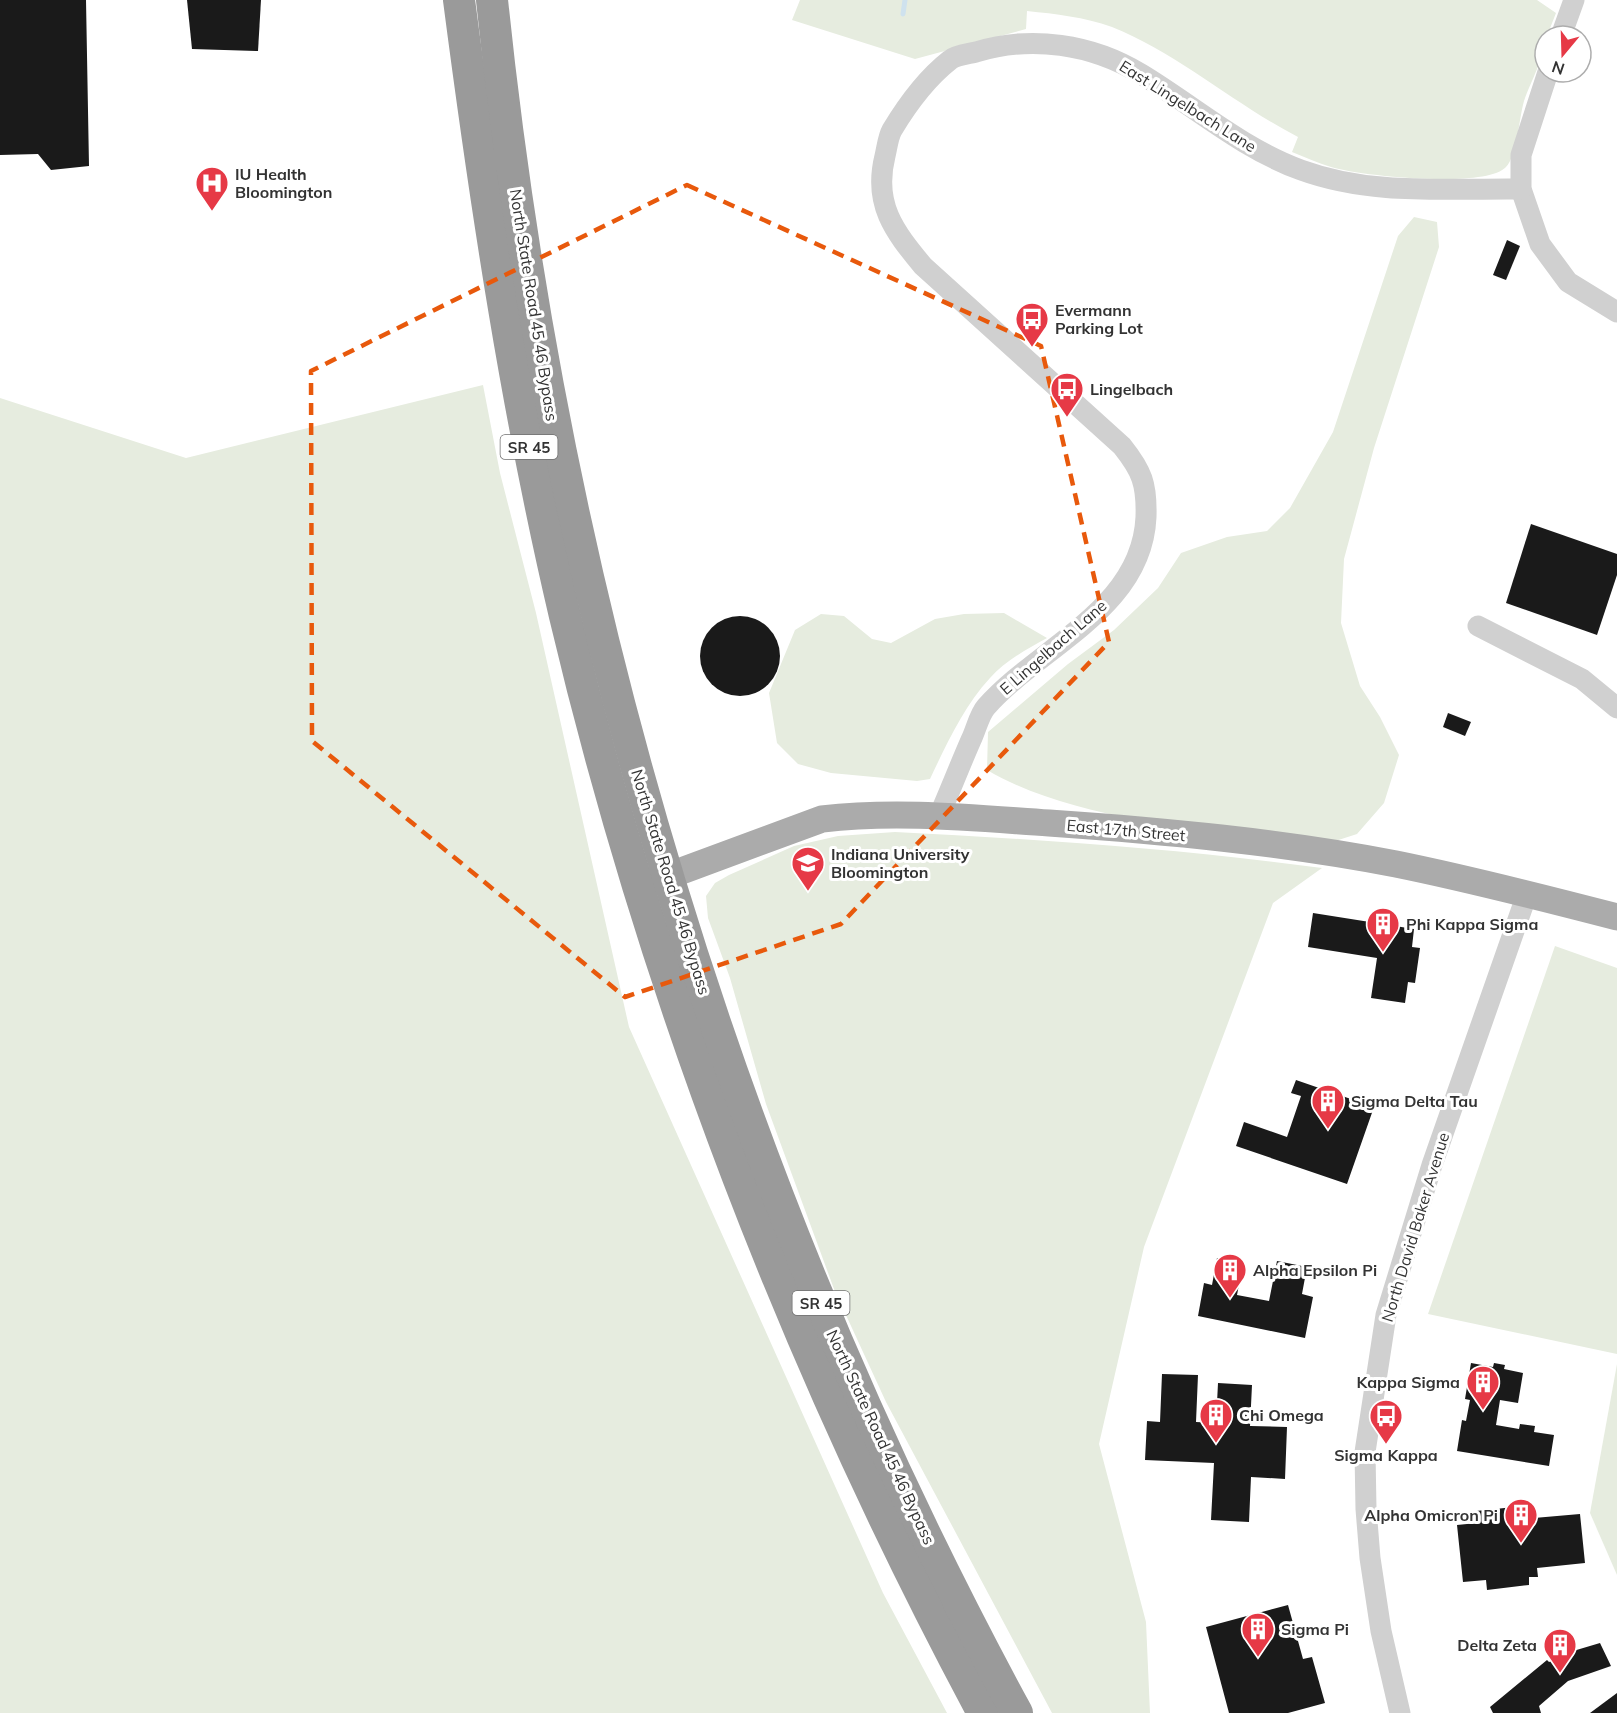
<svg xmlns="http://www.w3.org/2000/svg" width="1617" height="1713" font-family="Mulish,sans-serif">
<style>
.green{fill:#e6ecdf}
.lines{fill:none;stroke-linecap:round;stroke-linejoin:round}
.stream{stroke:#cfe2ee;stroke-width:5}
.building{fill:#1a1a1a}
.minor{stroke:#d0d0d0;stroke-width:21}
.major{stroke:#ababab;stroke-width:27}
.highway{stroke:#9a9a9a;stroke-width:32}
.marked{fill:none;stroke:#e8590c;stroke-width:4.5;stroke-dasharray:12 8;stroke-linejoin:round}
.labels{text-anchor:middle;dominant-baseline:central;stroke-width:6;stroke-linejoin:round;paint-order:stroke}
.shield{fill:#fff;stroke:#707070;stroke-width:1.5}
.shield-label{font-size:15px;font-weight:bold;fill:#333}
.street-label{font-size:16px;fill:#333;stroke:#fff}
.poi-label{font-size:16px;font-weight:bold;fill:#333;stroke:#fff;text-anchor:start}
</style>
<rect width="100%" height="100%" fill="#fff"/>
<g class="green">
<path d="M800 0H1537L1556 13 1547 36H1545C1545 57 1531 81 1524 101 1519 118 1517 156 1506 167 1486 189 1360 176 1331 167 1318 163 1305 157 1292 152L1298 137C1234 104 1179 54 1112 27 1084 17 1056 14 1027 11L1026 29 915 59 792 20Z"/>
<path d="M1414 217 1437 222 1439 247 1374 448 1344 559 1341 623 1360 686 1380 717 1399 755 1384 803 1357 834 1323 845C1219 830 1077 823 987 770L988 732 1068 664 1114 630 1158 588 1181 553 1227 537 1267 531 1290 508 1333 432 1398 236Z"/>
<polygon points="483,385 500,473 536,613 629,1027 883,1593 947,1713 0,1713 0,398 186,458"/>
<path d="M1004 613 1047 638C1027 649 1005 661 990 678 964 706 946 745 930 779L917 781 831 773 798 764 777 743 769 693 795 630 821 614 844 616 872 639 891 643 935 619 964 614Z"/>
<path d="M895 832C1037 839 1181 849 1322 868L1273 903 1144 1247 1099 1444 1146 1622 1150 1713H1052L886 1402 834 1289 766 1104 730 978 708 918 706 896 715 883 729 875 794 846 838 836Z"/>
<polygon points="1555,946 1617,968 1617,1354 1428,1314"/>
<polygon points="1617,1364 1617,1575 1590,1513"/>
</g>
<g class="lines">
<polyline class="stream" points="903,14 905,0"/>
</g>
<g class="building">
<polygon points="0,0 86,0 89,166 51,170 38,154 0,155"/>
<polygon points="187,0 261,0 258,51 192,49"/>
<polygon points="1507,240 1520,246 1506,280 1493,275"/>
<polygon points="1531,524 1617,554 1617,575 1597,635 1506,603"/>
<circle cx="740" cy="656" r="40"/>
<polygon points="1448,713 1471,722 1465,736 1443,727"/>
<polygon points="1313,913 1414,929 1412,947 1420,948 1415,983 1408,982 1405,1003 1371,998 1377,958 1308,947"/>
<polygon points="1296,1080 1374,1107 1347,1184 1236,1146 1244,1122 1287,1137 1301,1096 1291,1093"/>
<polygon points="1217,1258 1243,1264 1237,1295 1269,1301 1277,1261 1307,1267 1302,1294 1313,1297 1305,1338 1198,1316 1204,1283 1212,1285"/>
<polygon points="1471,1363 1493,1367 1494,1363 1505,1365 1504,1369 1523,1373 1518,1403 1500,1400 1496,1425 1519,1429 1520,1424 1535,1426 1534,1432 1554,1435 1549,1466 1457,1451 1462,1420 1466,1421 1470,1400 1465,1399"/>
<polygon points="1162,1374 1198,1375 1196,1422 1216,1423 1218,1383 1252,1385 1250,1426 1287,1427 1285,1479 1251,1477 1249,1522 1211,1520 1214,1463 1145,1460 1147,1421 1160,1422"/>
<polygon points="1533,1505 1534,1518 1580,1514 1585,1563 1537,1568 1538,1577 1529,1577 1529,1585 1487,1590 1486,1580 1463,1582 1457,1525 1477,1523 1476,1511"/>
<polygon points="1288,1605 1303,1659 1312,1657 1325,1703 1288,1713 1229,1713 1206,1627"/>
<polygon points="1600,1643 1611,1666 1568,1681 1539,1706 1541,1713 1493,1713 1490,1707 1547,1660 1549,1662 1564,1656 1563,1654"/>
<polygon points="1617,1693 1617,1713 1590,1713"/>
</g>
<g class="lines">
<g class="minor">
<polyline points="1561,36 1574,0"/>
<polyline points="1548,72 1521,155 1521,189 1540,244 1568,282 1617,312"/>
<polyline points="1478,626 1582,679 1617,708"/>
<path d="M939 816C950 791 960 765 971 740 976 730 979 715 986 707 1040 646 1142 609 1146 517 1147 484 1142 471 1122 446L923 266C894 231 873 204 885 156 887 148 888 137 892 130 907 105 927 78 950 60 956 55 968 54 976 52 1031 35 1092 44 1141 74 1194 106 1241 148 1301 170 1372 196 1446 188 1521 189"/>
<polyline points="1400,1713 1381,1631 1370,1558 1366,1509 1365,1452 1386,1315 1432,1165 1527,894"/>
</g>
<path class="major" d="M649 883 822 819C897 810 974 818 1049 823 1165 831 1282 842 1396 864 1470 879 1544 898 1617 917"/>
<g class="highway">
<path d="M459 0C486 207 517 412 565 616 655 997 798 1368 983 1713"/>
<path d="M492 0C554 599 729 1183 1017 1713"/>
</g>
</g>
<path class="marked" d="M687 185 1041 346 1109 642 841 924 625 997 312 741 311 371Z"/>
<defs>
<g id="hospital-pin" transform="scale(1.725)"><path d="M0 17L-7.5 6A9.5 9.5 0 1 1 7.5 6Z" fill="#e63946" stroke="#fff"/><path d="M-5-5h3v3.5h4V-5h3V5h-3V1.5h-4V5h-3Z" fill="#fff"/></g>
<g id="bus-pin" transform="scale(1.725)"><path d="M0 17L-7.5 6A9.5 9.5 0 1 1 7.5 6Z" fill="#e63946" stroke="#fff"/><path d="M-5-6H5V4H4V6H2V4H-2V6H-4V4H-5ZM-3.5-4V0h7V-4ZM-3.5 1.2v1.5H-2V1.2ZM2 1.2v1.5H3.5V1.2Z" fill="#fff"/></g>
<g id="university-pin" transform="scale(1.725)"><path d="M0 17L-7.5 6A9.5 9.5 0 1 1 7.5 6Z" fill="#e63946" stroke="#fff"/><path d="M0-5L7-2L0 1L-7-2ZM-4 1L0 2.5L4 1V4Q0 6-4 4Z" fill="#fff"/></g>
<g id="building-pin" transform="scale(1.725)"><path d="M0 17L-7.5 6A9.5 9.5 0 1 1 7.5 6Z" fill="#e63946" stroke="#fff"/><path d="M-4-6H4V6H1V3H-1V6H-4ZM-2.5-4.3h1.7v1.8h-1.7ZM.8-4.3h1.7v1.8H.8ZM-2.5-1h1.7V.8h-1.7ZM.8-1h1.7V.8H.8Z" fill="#fff"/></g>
</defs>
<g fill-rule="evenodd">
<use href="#hospital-pin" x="212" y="183"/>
<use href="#bus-pin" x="1032" y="319"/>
<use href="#bus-pin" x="1067" y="389"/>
<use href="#university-pin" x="808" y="863"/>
<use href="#building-pin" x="1383" y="924"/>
<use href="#building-pin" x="1328" y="1101"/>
<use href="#building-pin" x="1230" y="1270"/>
<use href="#building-pin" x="1483" y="1382"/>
<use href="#building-pin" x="1216" y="1415"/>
<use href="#bus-pin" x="1386" y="1416"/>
<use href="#building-pin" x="1521" y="1515"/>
<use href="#building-pin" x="1258" y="1629"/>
<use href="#building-pin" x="1560" y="1645"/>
</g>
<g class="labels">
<g class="shield">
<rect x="500.5" y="435" width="57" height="24" rx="4.5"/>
<rect x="792.5" y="1291" width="57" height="24" rx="4.5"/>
</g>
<g class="shield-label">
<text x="529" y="447">SR 45</text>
<text x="821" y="1303">SR 45</text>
</g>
<g class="street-label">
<text transform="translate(1188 106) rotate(32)">East Lingelbach Lane</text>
<text transform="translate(534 305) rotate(81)">North State Road 45 46 Bypass</text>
<text transform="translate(1053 647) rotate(-41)">E Lingelbach Lane</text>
<text transform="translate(1126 830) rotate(5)">East 17th Street</text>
<text transform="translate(671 882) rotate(73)">North State Road 45 46 Bypass</text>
<text transform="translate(1415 1227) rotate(-73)">North David Baker Avenue</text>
<text transform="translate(881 1437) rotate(65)">North State Road 45 46 Bypass</text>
</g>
<g class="poi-label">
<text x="235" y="174">IU Health<tspan x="235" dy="18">Bloomington</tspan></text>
<text x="1055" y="310">Evermann<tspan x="1055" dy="18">Parking Lot</tspan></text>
<text x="1090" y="389">Lingelbach</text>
<text x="831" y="854">Indiana University<tspan x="831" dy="18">Bloomington</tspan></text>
<text x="1406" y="924">Phi Kappa Sigma</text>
<text x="1351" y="1101">Sigma Delta Tau</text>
<text x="1253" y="1270">Alpha Epsilon Pi</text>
<text x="1460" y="1382" text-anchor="end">Kappa Sigma</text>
<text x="1239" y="1415">Chi Omega</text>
<text x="1386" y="1455" text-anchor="middle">Sigma Kappa</text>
<text x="1498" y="1515" text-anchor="end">Alpha Omicron Pi</text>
<text x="1281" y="1629">Sigma Pi</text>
<text x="1537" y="1645" text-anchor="end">Delta Zeta</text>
</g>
</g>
<g transform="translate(1563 54) rotate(199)"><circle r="28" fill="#ffffff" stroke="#adadad" stroke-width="1.5"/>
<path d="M0-4.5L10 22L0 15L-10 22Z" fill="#e63946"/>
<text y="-9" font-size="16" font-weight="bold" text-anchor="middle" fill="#333333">N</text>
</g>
</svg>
